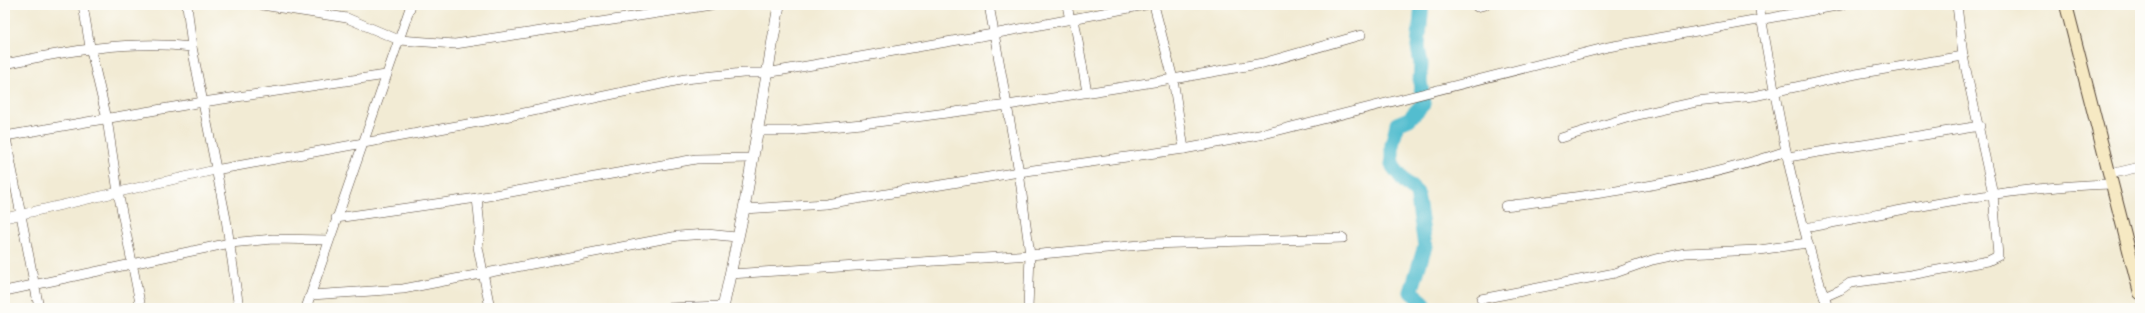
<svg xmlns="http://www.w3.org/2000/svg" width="2145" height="313" font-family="Mynerve,sans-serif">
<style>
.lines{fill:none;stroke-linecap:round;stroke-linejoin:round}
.river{stroke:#53bdcf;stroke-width:15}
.minor-casing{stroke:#564739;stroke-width:10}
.tertiary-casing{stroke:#564739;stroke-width:12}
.secondary-casing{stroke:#564739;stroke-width:14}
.minor{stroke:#fff;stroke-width:9}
.tertiary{stroke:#fff;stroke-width:11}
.secondary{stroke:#f6e9c3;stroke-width:12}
</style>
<rect width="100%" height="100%" fill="#fdfcf7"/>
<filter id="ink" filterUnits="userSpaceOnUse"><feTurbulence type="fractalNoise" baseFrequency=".025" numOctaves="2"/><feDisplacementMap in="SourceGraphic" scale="8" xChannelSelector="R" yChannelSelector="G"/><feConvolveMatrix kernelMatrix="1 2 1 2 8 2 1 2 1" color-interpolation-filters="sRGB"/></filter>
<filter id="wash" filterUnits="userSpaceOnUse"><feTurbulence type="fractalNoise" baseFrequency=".012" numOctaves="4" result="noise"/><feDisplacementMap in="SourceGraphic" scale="16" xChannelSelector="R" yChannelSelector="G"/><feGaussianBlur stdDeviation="0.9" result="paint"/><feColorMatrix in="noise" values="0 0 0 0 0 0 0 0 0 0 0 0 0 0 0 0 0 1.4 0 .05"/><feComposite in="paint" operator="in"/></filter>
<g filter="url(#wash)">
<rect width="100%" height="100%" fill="#f2ebd4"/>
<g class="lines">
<polyline class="river" points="1422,308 1423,302 1411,292 1425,246 1417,193 1404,181 1392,165 1392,145 1397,124 1409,119 1424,103 1420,82 1421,64 1418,47 1422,5"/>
</g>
</g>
<g filter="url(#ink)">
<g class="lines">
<g class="minor-casing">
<g id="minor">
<polyline points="83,5 90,47 107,119 118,192 141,308"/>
<polyline points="187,5 192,47 226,219 239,308"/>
<polyline points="262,5 347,18 399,40 455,44 711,5"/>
<polyline points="989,5 1019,172 1030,255 1028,308"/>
<polyline points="1067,5 1070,20"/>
<polyline points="1154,5 1173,79 1184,149"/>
<path d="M1759 5C1777 107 1794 210 1828 308"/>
<polyline points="1477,7 1485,5"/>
<polyline points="1074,19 1087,92"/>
<path d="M5 64C67 51 128 40 192 47"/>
<polyline points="757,131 790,131 862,124 1008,105 1173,79 1263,63 1361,35"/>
<polyline points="5,133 39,308"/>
<polyline points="5,136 203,102 386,75"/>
<polyline points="1561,138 1633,116 1696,102 1754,96 1856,74 1963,56"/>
<polyline points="1788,157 1980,126"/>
<polyline points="2110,174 2140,167"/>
<polyline points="477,198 480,227 478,247 490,308"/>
<path d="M1505 206C1599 194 1695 183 1786 151"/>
<polyline points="744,209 826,204 1019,172 1184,149 1264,134 1608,47 1842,5"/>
<polyline points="5,218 215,170 495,119 685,79 743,73 766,73 993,34 1145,5"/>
<polyline points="336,218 477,198 696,159 752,158"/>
<path d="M1804 228C1906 210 2008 186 2112 184"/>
<polyline points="730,274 1030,255 1151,244 1343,238"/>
<polyline points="5,291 230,243 273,239 329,240"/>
<polyline points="311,295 403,289 678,236 707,234 736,237"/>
<polyline points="1824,297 1840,290 1850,283 1910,275 1988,261 1998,256 1993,194 1963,56 1957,5"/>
<polyline points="1481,299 1615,273 1652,260 1685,253 1759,250 1807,243"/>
<polyline points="306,308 411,5"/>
<polyline points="666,308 723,306"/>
</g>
</g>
<g class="tertiary-casing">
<polyline id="tertiary" points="723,308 744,209 779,5"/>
</g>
<g class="secondary-casing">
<polyline id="secondary" points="2066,5 2140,293"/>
</g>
<use href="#minor" class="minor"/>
<use href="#tertiary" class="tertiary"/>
<use href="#secondary" class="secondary"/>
</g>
</g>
<rect width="2145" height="313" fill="none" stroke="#fdfcf7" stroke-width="20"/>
</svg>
